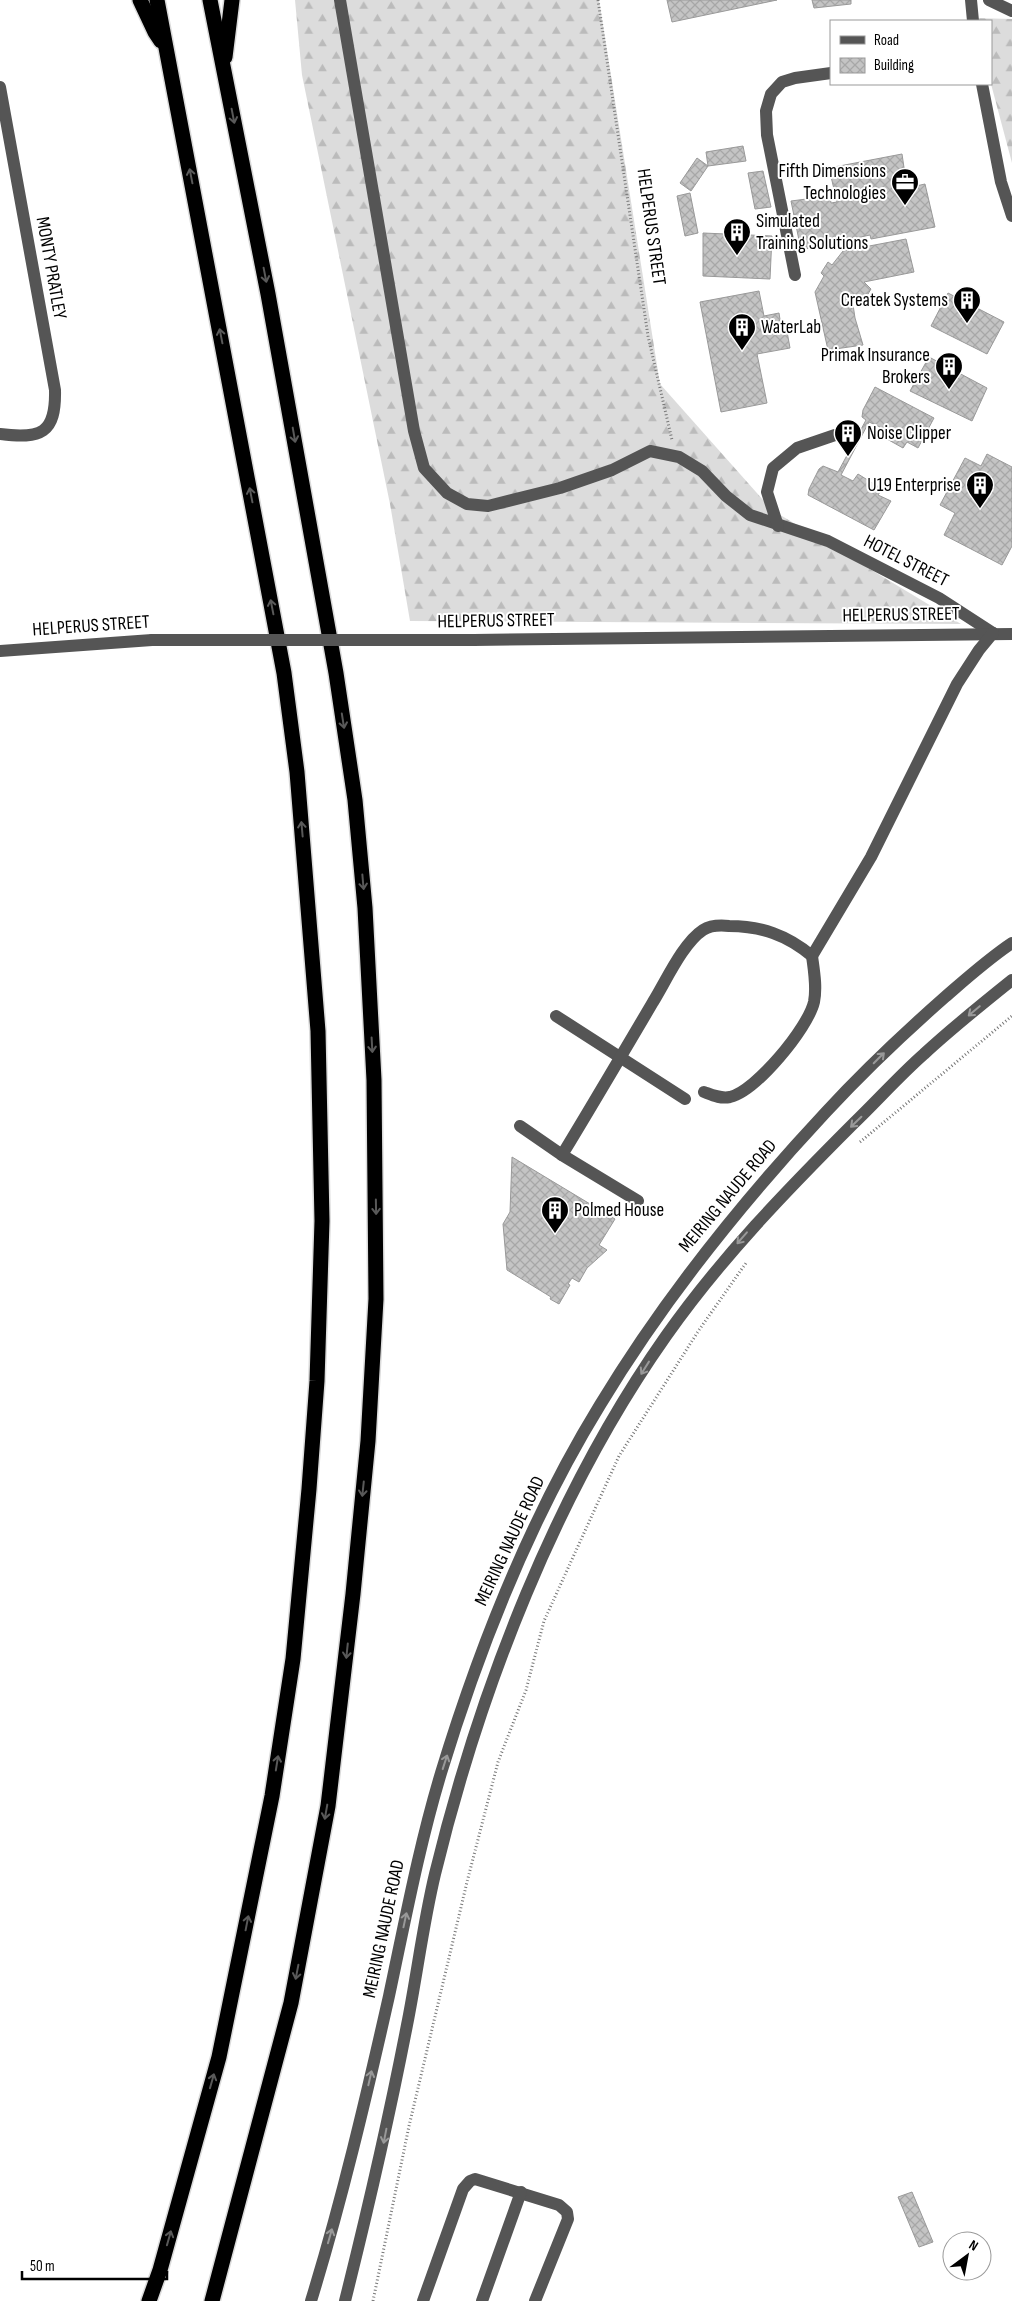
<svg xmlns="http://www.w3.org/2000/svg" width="1012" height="2301" font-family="'Sofia Sans Condensed',sans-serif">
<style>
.forest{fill:url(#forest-firs)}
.building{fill:url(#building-cross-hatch);stroke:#999}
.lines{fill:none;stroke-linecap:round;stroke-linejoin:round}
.highway-casing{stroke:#dbdbdb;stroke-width:18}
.path{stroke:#777;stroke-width:3;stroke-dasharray:1 2.5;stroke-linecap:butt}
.minor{stroke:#555;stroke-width:12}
.highway{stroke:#000;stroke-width:15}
.minor-bridge{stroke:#555;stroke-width:12}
.oneway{stroke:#595959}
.oneway2{stroke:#999}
.labels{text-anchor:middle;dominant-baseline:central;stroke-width:4;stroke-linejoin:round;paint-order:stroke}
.poi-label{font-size:19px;fill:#000;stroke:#fff;text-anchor:end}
.street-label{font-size:19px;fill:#000;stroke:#fff}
</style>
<defs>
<pattern id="forest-firs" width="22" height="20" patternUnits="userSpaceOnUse" patternTransform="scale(1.25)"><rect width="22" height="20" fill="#dcdcdc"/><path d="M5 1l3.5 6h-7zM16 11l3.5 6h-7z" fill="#bbb"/></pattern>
<pattern id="building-cross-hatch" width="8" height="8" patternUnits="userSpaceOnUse" patternTransform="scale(1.25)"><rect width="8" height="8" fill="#c4c4c4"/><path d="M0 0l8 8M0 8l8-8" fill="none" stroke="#a7a7a7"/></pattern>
</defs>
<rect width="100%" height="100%" fill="#fff"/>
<g class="forest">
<polygon points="295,0 599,0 660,384 772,510 961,624 410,621 390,504 302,75"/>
<polygon points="973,18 1012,19 1012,163 991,84 991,21 974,21"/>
</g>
<g class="building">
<polygon points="667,0 777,0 672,22"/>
<polygon points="812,0 851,0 851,4 814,8"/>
<polygon points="743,146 746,161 708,166 706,152"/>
<polygon points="902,154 907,188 925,184 935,227 871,239 870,235 801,250 791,201 830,196 831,203 837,202 829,168"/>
<polygon points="697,158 708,166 691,191 680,183"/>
<polygon points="763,171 771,207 755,209 748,173"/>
<polygon points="690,193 698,233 685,236 677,196"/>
<polygon points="703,233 772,236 770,279 703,276"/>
<polygon points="906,239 914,272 864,282 871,289 862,304 852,298 855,318 863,345 828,350 815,292 824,276 821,273 828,262 832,265 843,251"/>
<polygon points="759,291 764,316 779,313 781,326 786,326 790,348 757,354 767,403 721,412 700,302"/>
<polygon points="948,293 1004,322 987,354 931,326"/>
<polygon points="929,357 987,388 972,421 910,391"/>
<polygon points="875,387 934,418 918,448 907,442 903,448 878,434 880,427 869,422 841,475 853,481 858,474 882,489 878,495 891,501 874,530 808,495 809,489 819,469 823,466 838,472 866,420 862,417 863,410"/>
<polygon points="987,454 1012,467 1012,546 1002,565 944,535 955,513 940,505 965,458 981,466"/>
<polygon points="512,1157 615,1219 599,1245 607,1250 587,1268 579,1282 572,1278 568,1284 570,1285 559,1304 550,1299 551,1297 507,1270 503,1224 510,1212"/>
<polygon points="912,2192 933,2242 919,2247 898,2197"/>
</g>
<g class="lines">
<g class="highway-casing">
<g id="highway">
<polyline points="140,0 155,32 161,41"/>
<polyline points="210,0 268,294 336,673 355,800 365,908 374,1080 376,1299 368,1441 353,1594 328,1806 291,2003 212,2301"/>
<polyline points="225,57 232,0"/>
<polyline points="149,2301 160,2270 219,2057 272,1796 293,1659 309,1489 317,1381 322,1221 318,1031 297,772 284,673 157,0"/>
</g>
</g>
<g class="path">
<polyline points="598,0 648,336 672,440"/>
<polyline points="860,1142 1012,1016"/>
<polyline points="373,2301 409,2126 467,1882 498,1762 526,1690 544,1621 619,1456 699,1330 746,1263"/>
</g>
<g class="minor">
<polyline points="340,0 414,431 424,468 447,493 467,504 488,506 560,488 612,470 650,451 679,457 702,471 726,496 750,515 828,541 939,598 993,633"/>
<polyline points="971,0 973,21"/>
<polyline points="989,0 1012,11"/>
<polyline points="982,84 1001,182 1012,216"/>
<path d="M0 87 55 390C56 434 41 439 0 434"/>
<polyline points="795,275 767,135 766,111 771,94 782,82 795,78 831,73"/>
<polyline points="778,526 767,492 773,468 797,448 835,435"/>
<polyline points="474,640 1012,634"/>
<polyline points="0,651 152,640"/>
<polyline points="556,1016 685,1099"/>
<path d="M704 1092C712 1095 720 1099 730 1097 756 1091 808 1028 814 1002 817 987 814 971 812 956"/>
<polyline points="520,1126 562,1155"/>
<path d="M638 1201 562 1155C593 1104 623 1053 653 1002 666 981 683 943 703 930 711 925 720 925 729 926 761 926 787 935 812 956L871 857 957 684 979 650 993 633"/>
<path d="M311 2301C342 2200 366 2098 389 1996 405 1921 419 1846 441 1773 480 1645 530 1519 600 1405 664 1299 741 1203 826 1112 863 1072 903 1034 945 997 967 978 988 959 1012 943"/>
<path d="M345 2301C368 2209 389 2118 407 2025 417 1975 423 1924 435 1874 480 1689 556 1492 666 1336 721 1258 786 1191 853 1124 877 1101 899 1076 924 1054 952 1028 982 1004 1012 980"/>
<polyline points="423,2301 463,2189 470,2181 475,2179 559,2205 567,2212 568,2219 535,2301"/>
<polyline points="482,2301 521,2192"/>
</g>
<use href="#highway" class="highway"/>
<polyline class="minor-bridge" points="152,640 474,640"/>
</g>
<defs><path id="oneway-shaft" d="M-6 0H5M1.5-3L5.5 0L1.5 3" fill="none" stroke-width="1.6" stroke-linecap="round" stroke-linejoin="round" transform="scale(1.25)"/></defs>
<g class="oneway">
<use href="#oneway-shaft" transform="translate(233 116) rotate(79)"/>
<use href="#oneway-shaft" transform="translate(191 176) rotate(-101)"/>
<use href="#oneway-shaft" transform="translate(265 275) rotate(79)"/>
<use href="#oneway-shaft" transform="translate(221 336) rotate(-101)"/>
<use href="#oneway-shaft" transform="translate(294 435) rotate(80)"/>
<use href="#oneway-shaft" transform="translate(251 495) rotate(-101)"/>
<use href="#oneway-shaft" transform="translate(272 607) rotate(-101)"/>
<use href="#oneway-shaft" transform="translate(343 721) rotate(81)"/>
<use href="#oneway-shaft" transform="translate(302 829) rotate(-95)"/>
<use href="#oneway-shaft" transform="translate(363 882) rotate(85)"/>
<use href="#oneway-shaft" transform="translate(372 1045) rotate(87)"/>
<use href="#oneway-shaft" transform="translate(376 1207) rotate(89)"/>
<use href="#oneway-shaft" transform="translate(363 1489) rotate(96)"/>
<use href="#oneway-shaft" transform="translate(347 1651) rotate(96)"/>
<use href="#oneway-shaft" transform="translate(277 1763) rotate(-81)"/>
<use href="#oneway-shaft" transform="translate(326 1812) rotate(100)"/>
<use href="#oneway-shaft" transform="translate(247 1923) rotate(-79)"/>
<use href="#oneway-shaft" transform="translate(297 1972) rotate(101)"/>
<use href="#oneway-shaft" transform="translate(212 2081) rotate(-74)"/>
<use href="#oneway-shaft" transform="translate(169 2238) rotate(-74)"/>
</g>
<g class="oneway2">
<use href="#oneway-shaft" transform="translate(974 1011) rotate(140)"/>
<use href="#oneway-shaft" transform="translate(879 1058) rotate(-45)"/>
<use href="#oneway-shaft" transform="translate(856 1122) rotate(136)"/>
<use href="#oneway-shaft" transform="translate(742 1238) rotate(131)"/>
<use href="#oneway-shaft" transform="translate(645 1368) rotate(122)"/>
<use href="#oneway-shaft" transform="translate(445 1762) rotate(-72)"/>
<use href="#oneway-shaft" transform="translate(405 1920) rotate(-78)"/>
<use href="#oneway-shaft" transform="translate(370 2078) rotate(-77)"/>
<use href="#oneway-shaft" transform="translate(385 2136) rotate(101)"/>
<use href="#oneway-shaft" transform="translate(330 2236) rotate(-74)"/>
</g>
<defs>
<g id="office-pin" transform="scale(1.4375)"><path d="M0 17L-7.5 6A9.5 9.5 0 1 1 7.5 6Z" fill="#000" stroke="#fff"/><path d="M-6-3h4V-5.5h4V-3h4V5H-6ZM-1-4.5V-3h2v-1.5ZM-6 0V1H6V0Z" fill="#fff"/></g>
<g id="building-pin" transform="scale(1.4375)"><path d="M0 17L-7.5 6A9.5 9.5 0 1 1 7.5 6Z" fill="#000" stroke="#fff"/><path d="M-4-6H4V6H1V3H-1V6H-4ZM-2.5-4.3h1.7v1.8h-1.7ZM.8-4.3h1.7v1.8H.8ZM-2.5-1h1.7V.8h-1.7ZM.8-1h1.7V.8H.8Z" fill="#fff"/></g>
</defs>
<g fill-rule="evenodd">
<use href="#office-pin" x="905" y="182"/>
<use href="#building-pin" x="737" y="232"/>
<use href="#building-pin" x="967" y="300"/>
<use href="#building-pin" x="742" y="327"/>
<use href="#building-pin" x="949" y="366"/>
<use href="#building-pin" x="848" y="433"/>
<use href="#building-pin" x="980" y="485"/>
<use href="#building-pin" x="555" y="1210"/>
</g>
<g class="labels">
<g class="poi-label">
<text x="886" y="171">Fifth Dimensions<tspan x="886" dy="22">Technologies</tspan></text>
<text x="756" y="221" text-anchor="start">Simulated<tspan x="756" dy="22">Training Solutions</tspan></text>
<text x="948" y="300">Createk Systems</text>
<text x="761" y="327" text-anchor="start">WaterLab</text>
<text x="930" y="355">Primak Insurance<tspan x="930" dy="22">Brokers</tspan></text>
<text x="867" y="433" text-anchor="start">Noise Clipper</text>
<text x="961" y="485">U19 Enterprise</text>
<text x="574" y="1210" text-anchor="start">Polmed House</text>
</g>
<g class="street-label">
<text transform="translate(651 227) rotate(82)">HELPERUS STREET</text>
<text transform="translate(51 268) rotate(80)">MONTY PRATLEY</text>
<text transform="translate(906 561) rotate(27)">HOTEL STREET</text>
<text transform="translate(901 615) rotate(-1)">HELPERUS STREET</text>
<text transform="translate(496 621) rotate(-1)">HELPERUS STREET</text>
<text transform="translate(91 626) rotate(-4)">HELPERUS STREET</text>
<text transform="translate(728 1196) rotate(-50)">MEIRING NAUDE ROAD</text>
<text transform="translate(510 1541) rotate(-65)">MEIRING NAUDE ROAD</text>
<text transform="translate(384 1929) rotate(-78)">MEIRING NAUDE ROAD</text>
</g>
</g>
<rect x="830" y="20" width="162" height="65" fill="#ffffff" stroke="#999999"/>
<rect x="840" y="36" width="25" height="8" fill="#555555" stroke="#999999"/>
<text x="874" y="45" font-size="15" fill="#000000">Road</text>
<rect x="840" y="58" width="25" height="15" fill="url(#building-cross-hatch)" stroke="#999999"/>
<text x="874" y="70" font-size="15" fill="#000000">Building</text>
<g transform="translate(967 2256) rotate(32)"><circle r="24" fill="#ffffff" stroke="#999999"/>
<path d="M0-4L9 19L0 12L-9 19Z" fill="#000000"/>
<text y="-8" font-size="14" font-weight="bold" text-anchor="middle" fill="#000000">N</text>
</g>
<path d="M22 2271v8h145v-8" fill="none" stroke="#000000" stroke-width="2.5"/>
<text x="30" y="2271" font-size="15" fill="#000000" stroke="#ffffff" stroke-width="4" paint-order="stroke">50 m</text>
</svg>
